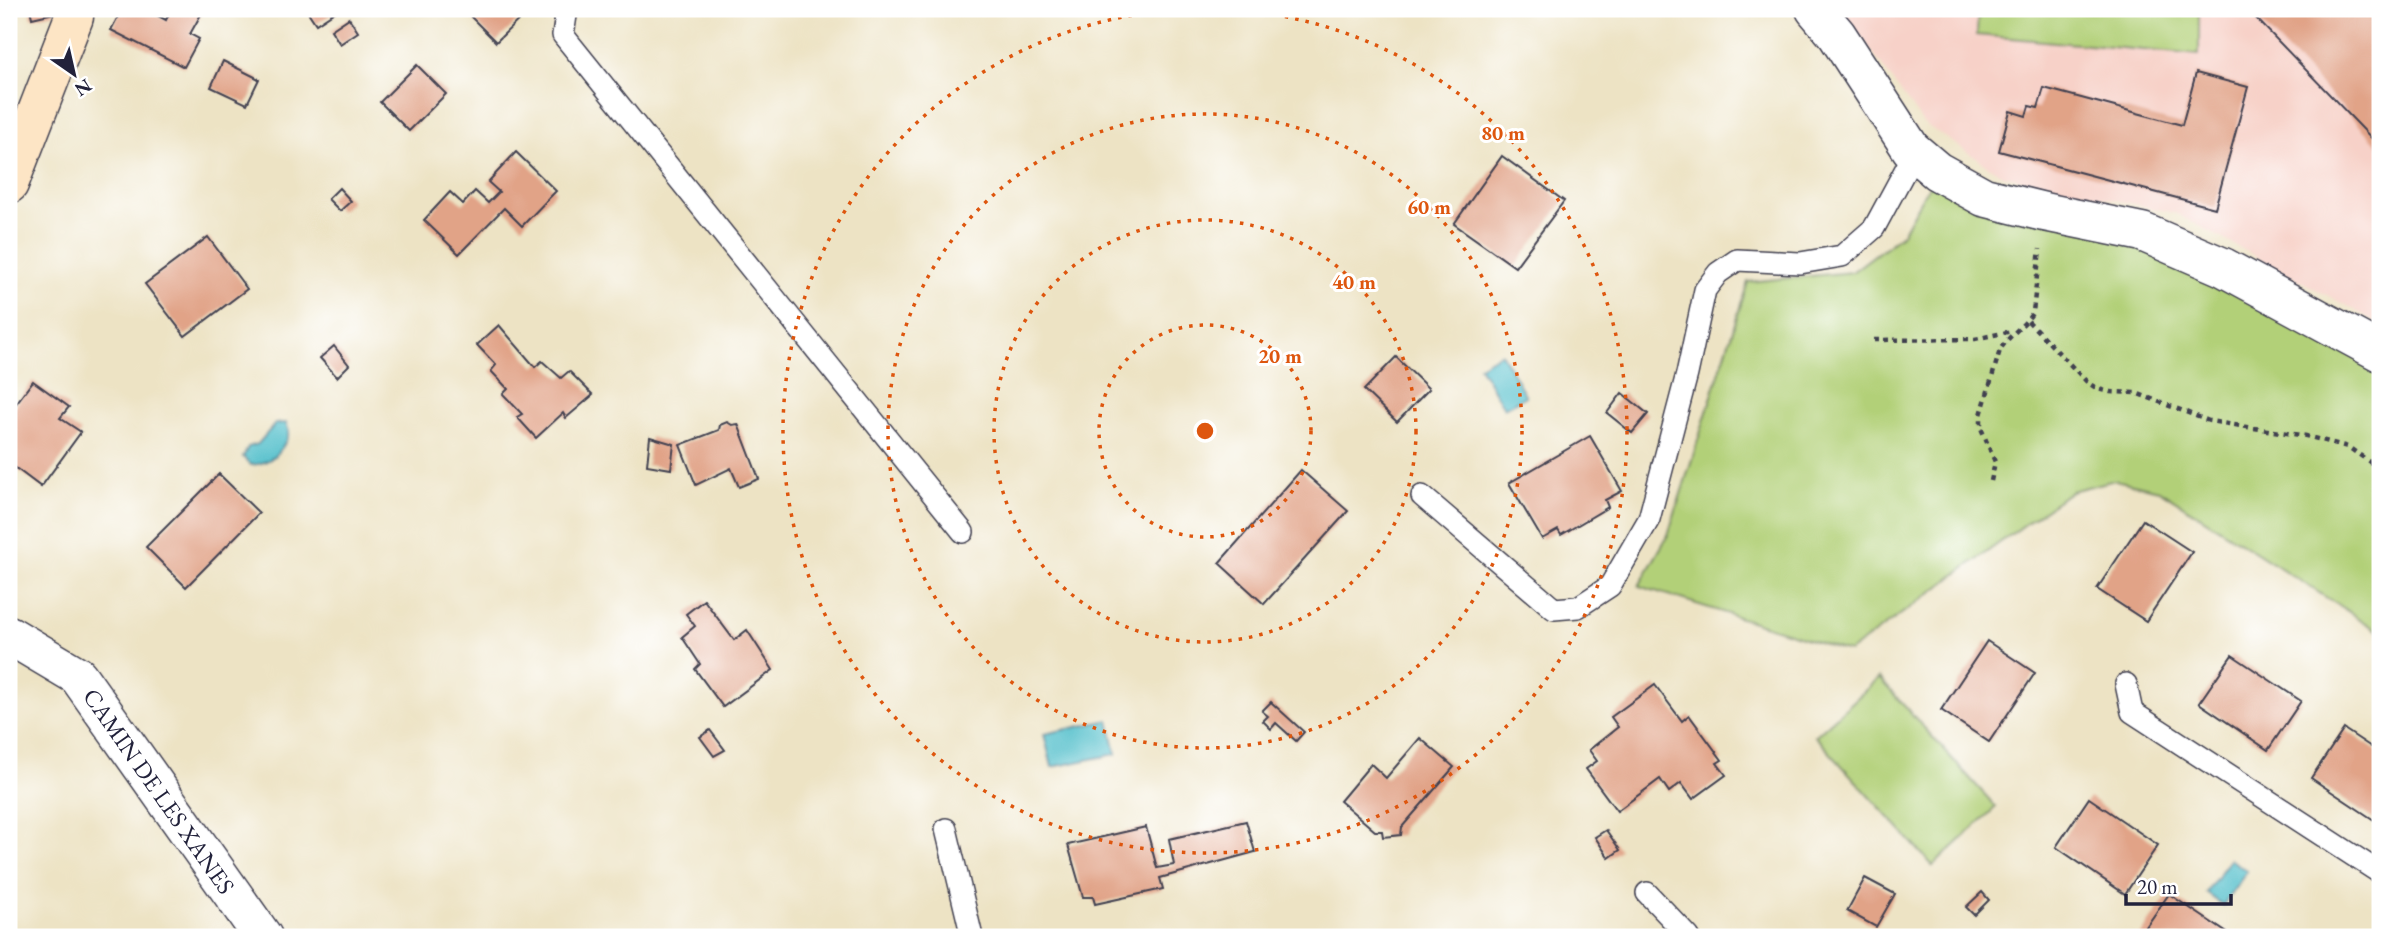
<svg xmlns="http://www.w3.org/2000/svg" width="2389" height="946" font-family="'EB Garamond',serif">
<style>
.built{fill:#f7d1c8}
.green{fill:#b2d078;stroke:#6a795a;stroke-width:2}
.water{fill:#52bfcb;stroke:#3a7083;stroke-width:2}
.building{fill:#e1a387}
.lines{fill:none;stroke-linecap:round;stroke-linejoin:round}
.lane-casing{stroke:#403f50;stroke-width:24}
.street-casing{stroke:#403f50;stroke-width:41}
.secondary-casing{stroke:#403f50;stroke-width:41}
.path{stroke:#403f50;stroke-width:4.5;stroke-dasharray:5 5;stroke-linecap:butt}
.lane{stroke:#fff;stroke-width:21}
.street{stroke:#fff;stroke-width:38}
.secondary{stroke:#fde5c5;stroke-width:38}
.ring{fill:none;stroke:#de560e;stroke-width:3.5;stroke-dasharray:3.5 7}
.labels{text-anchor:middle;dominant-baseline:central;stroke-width:6;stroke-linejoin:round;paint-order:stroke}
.street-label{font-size:24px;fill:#22223b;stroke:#fff}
.centre{fill:#de560e;stroke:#fff;stroke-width:3.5}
.ring-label{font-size:21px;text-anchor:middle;font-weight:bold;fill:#de560e;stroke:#fff;stroke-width:6;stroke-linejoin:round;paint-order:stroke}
</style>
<rect width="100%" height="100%" fill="#fff"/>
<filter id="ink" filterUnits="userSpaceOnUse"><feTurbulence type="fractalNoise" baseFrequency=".0143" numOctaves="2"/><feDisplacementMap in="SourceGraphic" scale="14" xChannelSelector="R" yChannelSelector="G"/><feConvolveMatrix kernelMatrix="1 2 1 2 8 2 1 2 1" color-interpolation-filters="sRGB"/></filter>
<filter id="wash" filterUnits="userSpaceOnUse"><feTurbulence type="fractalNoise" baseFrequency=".00686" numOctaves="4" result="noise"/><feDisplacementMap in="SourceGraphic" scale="28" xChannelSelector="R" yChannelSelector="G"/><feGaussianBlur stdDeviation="1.57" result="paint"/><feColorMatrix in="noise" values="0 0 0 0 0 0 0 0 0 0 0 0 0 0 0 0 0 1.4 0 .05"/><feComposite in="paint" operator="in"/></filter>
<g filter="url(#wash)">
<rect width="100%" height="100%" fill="#ede3c4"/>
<polygon class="built" points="1841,9 2380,9 2380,324 2175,213 2002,175 1923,123"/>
<g class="green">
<polygon points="1978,9 2199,9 2199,55 1977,35"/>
<polygon points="1937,171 2142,232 2380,352 2380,632 2159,490 2115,480 2071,491 1849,652 1639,586 1668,535 1748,282 1852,272 1901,235"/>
<polygon points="1879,678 1996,807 1933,866 1815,736"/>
</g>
<g class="water">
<polygon points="1501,353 1526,396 1504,408 1479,366"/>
<path d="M286 423 289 432C284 451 270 464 251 465L243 457 248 447 258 444 275 424Z"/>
<polygon points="1109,720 1116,754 1052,767 1044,734"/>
<polygon points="2230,859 2247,871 2223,905 2206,893"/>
</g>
<g id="blocks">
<g class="building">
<polygon points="30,9 54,9 54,13 32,18"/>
<polygon points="122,9 129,11 130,9 145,9 166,20 171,9 204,9 190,34 199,39 184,67 111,30"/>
<polygon points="306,9 339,9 316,24"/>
<polygon points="479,9 530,9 496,42 471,17"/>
<polygon points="2263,9 2380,9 2380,147 2255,17"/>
<polygon points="349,18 358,32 340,44 331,30"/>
<polygon points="223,61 259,79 247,104 211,87"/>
<polygon points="417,65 446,94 409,131 380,102"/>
<polygon points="2196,73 2248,87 2215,208 1999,151 2010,111 2026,116 2029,106 2038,108 2044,88 2182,125"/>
<polygon points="516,152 556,191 522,226 504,208 459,254 424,220 450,192 463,204 475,191 488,203 499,192 488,182"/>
<polygon points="1502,156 1564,201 1515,267 1454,224"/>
<polygon points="339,188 351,201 340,211 328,199"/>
<polygon points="208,237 247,289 185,336 145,284"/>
<polygon points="499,325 535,367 542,361 561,378 569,371 593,395 566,418 563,413 536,438 517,417 522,414 503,394 508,389 491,371 496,365 477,345"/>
<polygon points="334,346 349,365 337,377 320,358"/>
<polygon points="1396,357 1429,389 1397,422 1364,390"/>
<polygon points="33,381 69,407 60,418 81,432 41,487 9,463 9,413"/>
<polygon points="1622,393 1648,414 1632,433 1607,413"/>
<polygon points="727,422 732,425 738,424 759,479 739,487 731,468 696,485 680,445 719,430 720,425"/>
<polygon points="1590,436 1622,491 1605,500 1608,507 1561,535 1558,530 1542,539 1509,483"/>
<polygon points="650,437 674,444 671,469 647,465"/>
<polygon points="1301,470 1348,511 1264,604 1219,563"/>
<polygon points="219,474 259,513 186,587 146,547"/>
<polygon points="2143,520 2192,552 2146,621 2097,589"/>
<polygon points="704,600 734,640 747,630 773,670 723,707 695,669 700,664 682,637 695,626 686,614"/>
<polygon points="1987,641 2035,673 1989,742 1941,710"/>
<polygon points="2232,655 2301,701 2268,750 2199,703"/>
<polygon points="1655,685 1682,721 1689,715 1722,760 1717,763 1726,775 1693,799 1681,783 1669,792 1660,779 1617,811 1586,769 1597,761 1589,750 1618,727 1611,717"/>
<polygon points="1271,702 1304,732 1296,741 1276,723 1271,729 1263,721 1268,716 1262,711"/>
<polygon points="2344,729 2380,753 2380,824 2311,778"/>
<polygon points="710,730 725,750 714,756 700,737"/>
<polygon points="1420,738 1454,767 1402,827 1401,835 1383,837 1382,831 1375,831 1340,801 1371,764 1386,778"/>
<polygon points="2089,798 2158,845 2125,894 2056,847"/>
<polygon points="1246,821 1255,852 1160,878 1163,889 1095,904 1093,897 1083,897 1068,845 1146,827 1157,868 1174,865 1169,839"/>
<polygon points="1606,830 1620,850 1609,858 1595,837"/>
<polygon points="1865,878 1895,894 1876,927 1847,911"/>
<polygon points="1982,892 1989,900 1974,915 1966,907"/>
<polygon points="2169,894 2233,937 2139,937"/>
</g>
</g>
</g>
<g filter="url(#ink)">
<use href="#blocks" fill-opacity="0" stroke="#403f50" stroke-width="2"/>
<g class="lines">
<g class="lane-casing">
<g id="lane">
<polyline points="567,9 563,35 963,532"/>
<polyline points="1422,496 1554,609 1578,607 1610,586 1649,519 1687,374 1705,290 1718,273 1737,260 1800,263 1842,256 1874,228 1915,152"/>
<polyline points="2126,684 2132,712 2380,873"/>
<polyline points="946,829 972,937"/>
<polyline points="1647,893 1689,937"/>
</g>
</g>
<g class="street-casing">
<g id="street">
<polyline points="1815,9 1837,35 1911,149 1937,171 1984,197 2044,212 2142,232 2223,267 2380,352"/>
<polyline points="9,635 78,676 263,937"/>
</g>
</g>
<g class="secondary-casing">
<polyline id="secondary" points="9,184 74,17 73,9"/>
</g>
<g class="path">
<polyline points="2028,321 2088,383 2098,389 2110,392 2136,393 2209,421 2306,436 2348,447 2380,469"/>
<polyline points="1874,340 1975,339 2012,331"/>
<path d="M1991 481 1995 462 1981 428V415L2000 350C2009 335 2024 326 2033 312L2040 249"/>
</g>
<use href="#lane" class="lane"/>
<use href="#street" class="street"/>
<use href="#secondary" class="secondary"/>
</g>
</g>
<g class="ring">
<circle cx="1205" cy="431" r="106"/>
<circle cx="1205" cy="431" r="211"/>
<circle cx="1205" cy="431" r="317"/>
<circle cx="1205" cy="431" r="422"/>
</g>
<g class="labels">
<g class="street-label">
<text transform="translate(159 791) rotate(55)">CAMIN DE LES XANES</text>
</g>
</g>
<circle cx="1205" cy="431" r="10" class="centre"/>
<g class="ring-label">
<text x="1503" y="140">80 m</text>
<text x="1429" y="214">60 m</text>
<text x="1354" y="289">40 m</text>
<text x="1280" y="363">20 m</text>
</g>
<rect width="2389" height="946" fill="none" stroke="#fff" stroke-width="35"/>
<g transform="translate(74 74) rotate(146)" stroke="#ffffff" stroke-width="5" paint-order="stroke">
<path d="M0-5L12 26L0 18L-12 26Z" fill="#22223b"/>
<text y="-10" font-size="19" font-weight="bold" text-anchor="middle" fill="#22223b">N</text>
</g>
<path d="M2126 894v10h105v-10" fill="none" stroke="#22223b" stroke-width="3.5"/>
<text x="2137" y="894" font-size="21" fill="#22223b" stroke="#ffffff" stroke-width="5" paint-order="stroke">20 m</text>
</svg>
